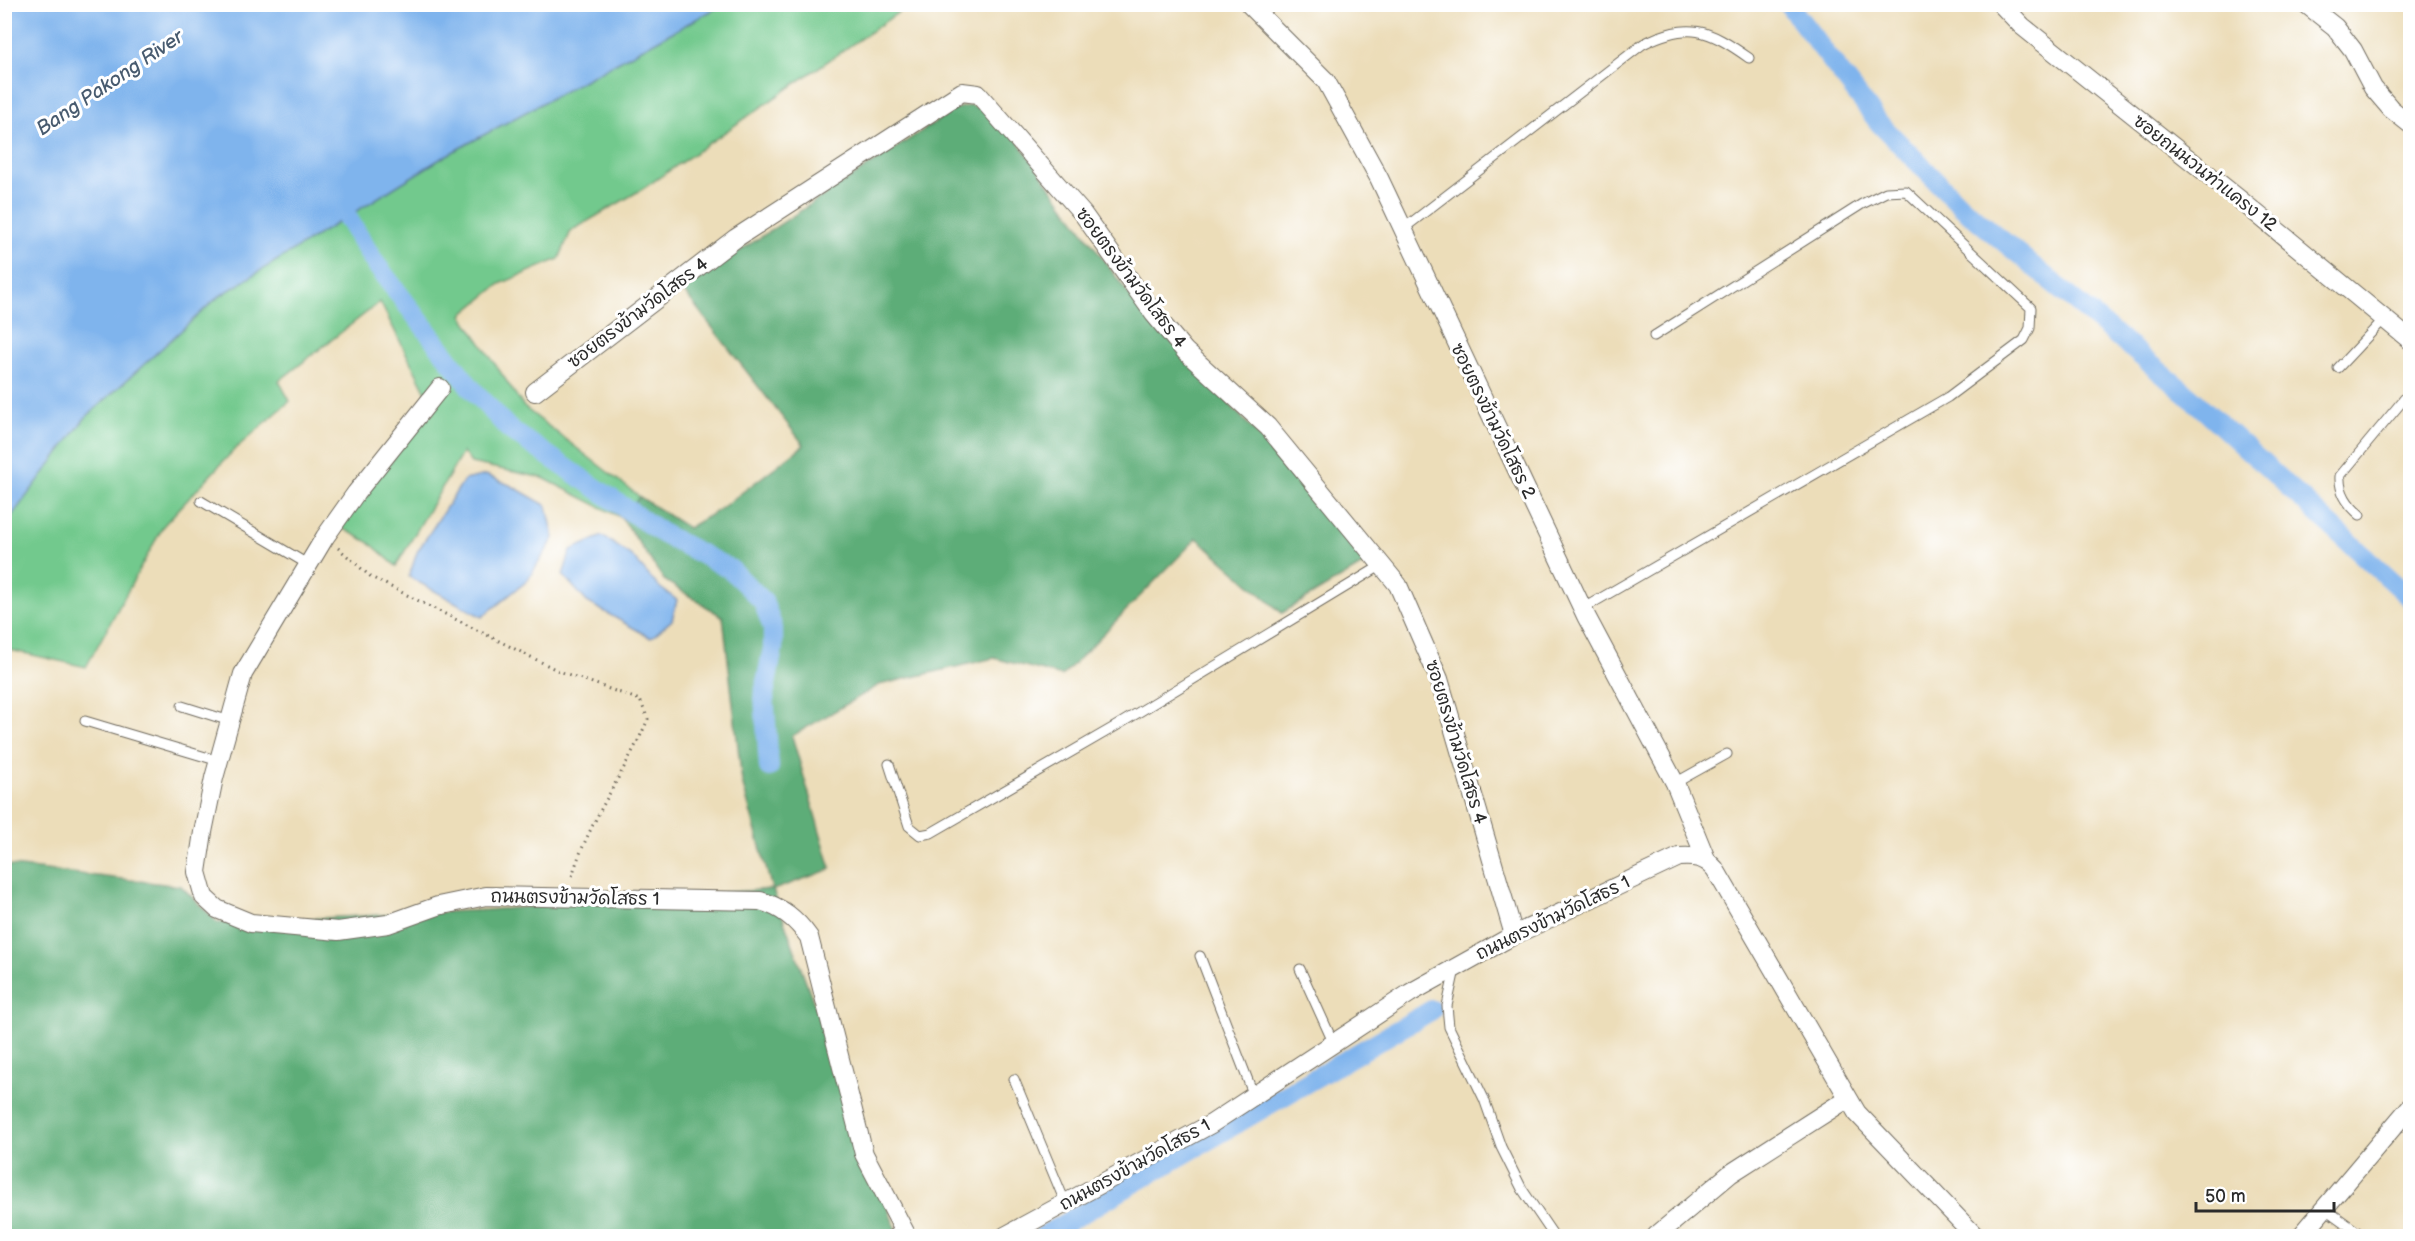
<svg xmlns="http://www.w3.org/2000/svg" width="2415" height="1241" font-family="'Balsamiq Sans','Playpen Sans Thai',sans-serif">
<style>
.green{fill:#72c98d;stroke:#4e7a5c;stroke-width:1.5}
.forest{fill:#5dad78;stroke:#446c52;stroke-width:1.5}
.water{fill:#7fb4ed;stroke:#55708c;stroke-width:1.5}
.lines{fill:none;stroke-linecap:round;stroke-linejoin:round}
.canal{stroke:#7fb4ed;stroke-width:20}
.service-casing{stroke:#6f695d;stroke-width:11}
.minor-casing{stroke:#6f695d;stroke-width:20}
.path{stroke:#6f695d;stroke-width:3;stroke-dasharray:1.5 4.5;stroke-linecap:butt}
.service{stroke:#fff;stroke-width:9}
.minor{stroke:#fff;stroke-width:18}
.labels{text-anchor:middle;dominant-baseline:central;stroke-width:6;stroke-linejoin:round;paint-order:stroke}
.street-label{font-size:18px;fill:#2b2b2b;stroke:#fff}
.water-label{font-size:20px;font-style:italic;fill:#485b6f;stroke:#fff}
</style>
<rect width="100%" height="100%" fill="#fff"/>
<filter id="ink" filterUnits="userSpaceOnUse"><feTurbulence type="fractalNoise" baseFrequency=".0167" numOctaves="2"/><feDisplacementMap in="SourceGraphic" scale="12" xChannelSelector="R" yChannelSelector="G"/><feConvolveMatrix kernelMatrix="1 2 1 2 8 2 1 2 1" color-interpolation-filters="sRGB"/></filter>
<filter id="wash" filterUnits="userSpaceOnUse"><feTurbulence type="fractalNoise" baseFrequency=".008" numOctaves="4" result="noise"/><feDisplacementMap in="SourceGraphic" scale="24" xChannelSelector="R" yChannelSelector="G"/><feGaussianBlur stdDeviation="1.35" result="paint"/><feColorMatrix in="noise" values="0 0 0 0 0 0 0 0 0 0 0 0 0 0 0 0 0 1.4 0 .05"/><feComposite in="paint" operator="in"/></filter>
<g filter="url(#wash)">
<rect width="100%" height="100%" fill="#ecddb9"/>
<polygon class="green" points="722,5 909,5 644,188 571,231 559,259 500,284 462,315 524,407 640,497 622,518 543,478 471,463 463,452 396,566 370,543 340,527 414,432 435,410 380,302 279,381 290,401 234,450 164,525 86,667 5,649 4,525 85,418 218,297 445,156"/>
<polygon class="forest" points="971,105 1000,117 1130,296 1258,435 1366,563 1282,613 1197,538 1062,676 994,658 879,685 792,736 831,869 773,890 898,1236 5,1236 5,865 181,886 218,923 486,910 772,889 742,782 723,617 664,580 622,518 640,497 688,528 719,510 804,445 682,289 955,109"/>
<g class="water">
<polygon points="5,4 722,4 722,5 445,156 218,297 85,418 5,525"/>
<polygon points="486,475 512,486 547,506 554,538 527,581 482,617 409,577 417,552 464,480"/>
<polygon points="602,536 632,556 658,586 677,600 672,620 651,638 587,602 563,575 571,550"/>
</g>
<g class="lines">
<g class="canal">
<polyline points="1788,4 1879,123 1962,207 2189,396 2410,598"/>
<polyline points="333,194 375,263 471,388 509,429 665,535 730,569 763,601 773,628 773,648 764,694 769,767"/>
<polyline points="1043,1236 1432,1010"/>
</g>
</g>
</g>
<g filter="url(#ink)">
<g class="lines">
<g class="service-casing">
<g id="service">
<path d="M1403 229 1643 44C1689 21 1708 29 1749 58"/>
<polyline points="2338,368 2385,318"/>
<polyline points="201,501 309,565"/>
<path d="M2360 515C2348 505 2339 492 2340 476L2410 392"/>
<polyline points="1582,609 1948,397 2024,340 2030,328 2031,308 1906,191 1886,192 1862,204 1654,336"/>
<polyline points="182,706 230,721"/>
<polyline points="85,721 219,761"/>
<polyline points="889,764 909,826 920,835 931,833 1116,726 1382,565"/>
<polyline points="1675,783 1727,754"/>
<polyline points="1200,956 1254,1096"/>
<polyline points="1300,969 1333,1042"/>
<polyline points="1455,969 1447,1006 1449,1027 1484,1099 1501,1147 1522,1189 1554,1236"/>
<polyline points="1014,1079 1065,1202"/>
<polyline points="2324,1208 2363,1236"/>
<polyline points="891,1236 903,1227"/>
</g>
</g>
<g class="minor-casing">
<g id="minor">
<polyline points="1249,4 1326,81 1379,178 1586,616 1675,783 1706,859"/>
<polyline points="2001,4 2022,26 2239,199 2410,340"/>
<polyline points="2306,4 2335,27 2353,50 2373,88 2391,109 2410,124"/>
<path d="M440 388 356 493 325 537 243 674 214 778 203 832 197 872 204 897 217 909 251 923 338 931 388 924 438 906 486 896 760 901C782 907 796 919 809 937L864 1154 907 1236"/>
<polyline points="535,392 736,238 962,92 978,94 1083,214 1154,314 1185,351 1268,427 1398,585 1439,679 1514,935"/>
<path d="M1005 1236 1211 1124 1410 993 1514 935 1679 857C1695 856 1705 857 1715 869L1857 1113 1975 1236"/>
<polyline points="1656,1236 1730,1174 1847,1099"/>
<polyline points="2301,1236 2410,1107"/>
</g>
</g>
<path class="path" d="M338 548 371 577 559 671 640 700 648 719C625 773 587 823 571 880"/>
<use href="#service" class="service"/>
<use href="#minor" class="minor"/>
</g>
</g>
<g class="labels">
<g class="street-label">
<text transform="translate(2205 173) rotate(38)">ซอยถนนวนท่าแครง 12</text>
<text transform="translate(1131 278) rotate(53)">ซอยตรงข้ามวัดโสธร 4</text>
<text transform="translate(638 313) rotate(-37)">ซอยตรงข้ามวัดโสธร 4</text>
<text transform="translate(1493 421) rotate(64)">ซอยตรงข้ามวัดโสธร 2</text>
<text transform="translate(1456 742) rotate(73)">ซอยตรงข้ามวัดโสธร 4</text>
<text transform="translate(575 898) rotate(1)">ถนนตรงข้ามวัดโสธร 1</text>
<text transform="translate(1553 918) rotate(-26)">ถนนตรงข้ามวัดโสธร 1</text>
<text transform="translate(1135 1165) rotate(-29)">ถนนตรงข้ามวัดโสธร 1</text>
</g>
<g class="water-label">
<text transform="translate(110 83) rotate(-34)">Bang Pakong River</text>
</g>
</g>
<rect width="2415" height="1241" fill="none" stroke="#fff" stroke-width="24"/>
<path d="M2196 1202v9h138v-9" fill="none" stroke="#2b2b2b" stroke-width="3"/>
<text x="2205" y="1202" font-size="18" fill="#2b2b2b" stroke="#ffffff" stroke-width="4.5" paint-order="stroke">50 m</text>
</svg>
